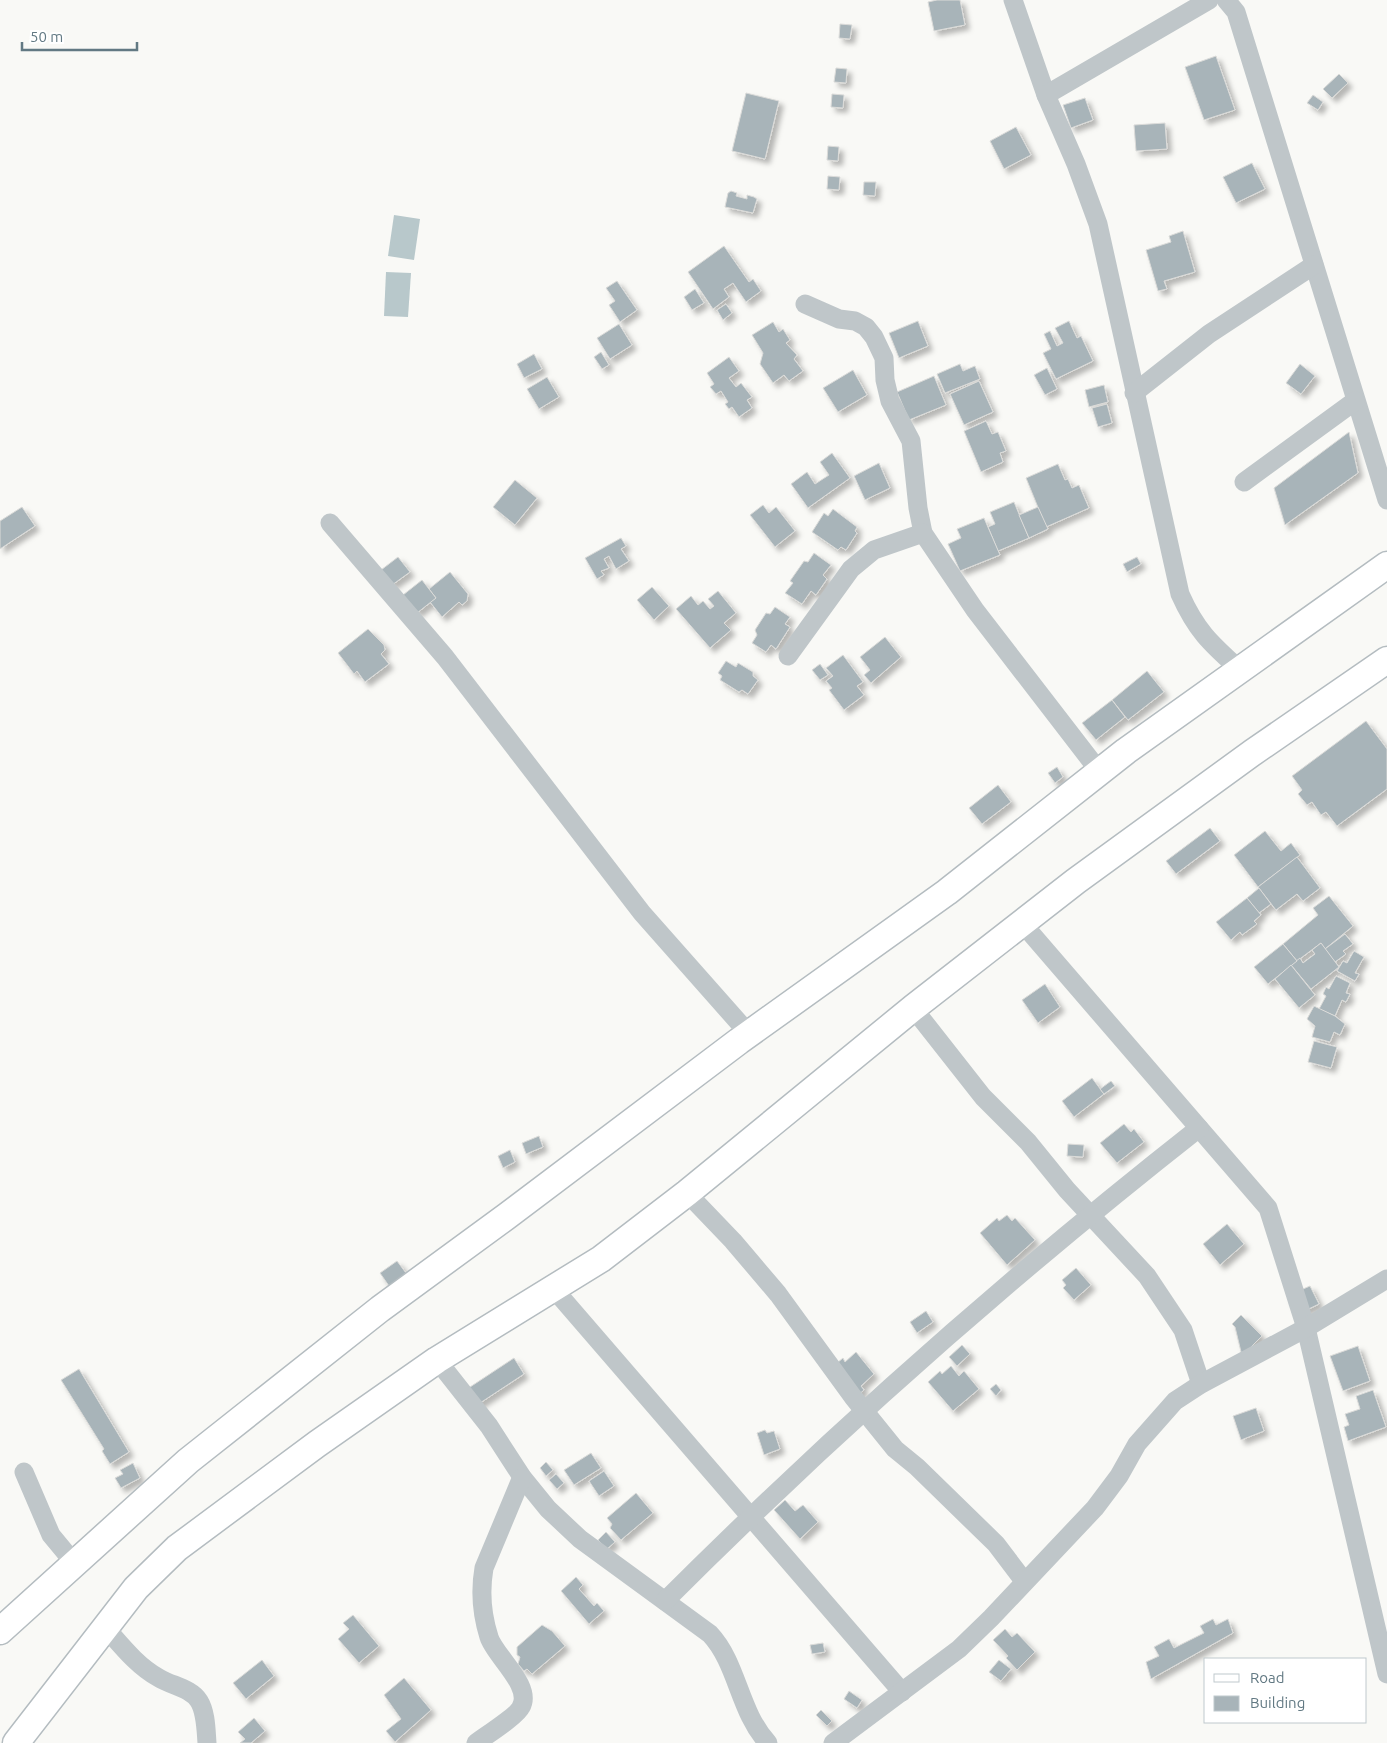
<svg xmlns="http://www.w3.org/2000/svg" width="1387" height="1743" font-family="Ubuntu,sans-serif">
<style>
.water{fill:#b8c8cb}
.building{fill:#a8b4b9;stroke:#dbdbd9;filter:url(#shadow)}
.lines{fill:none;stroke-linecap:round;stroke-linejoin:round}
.secondary-casing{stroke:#b4bcc0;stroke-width:29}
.street{stroke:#bfc6c9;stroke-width:19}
.secondary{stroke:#fff;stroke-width:26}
</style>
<defs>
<filter id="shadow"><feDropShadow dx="4.5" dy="4.5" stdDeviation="2.5" flood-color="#0004"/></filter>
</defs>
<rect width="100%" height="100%" fill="#f9f9f6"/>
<g class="water">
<polygon points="394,215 420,219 414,260 388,256"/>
<polygon points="386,272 411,273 408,317 384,316"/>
</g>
<g class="building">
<polygon points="937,0 960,0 965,25 934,31 928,2"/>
<polygon points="840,24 852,25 850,39 839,38"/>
<polygon points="1216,56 1235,110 1204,120 1185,67"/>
<polygon points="836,68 847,69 846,83 834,82"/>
<polygon points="1339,74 1348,83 1332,98 1323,89"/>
<polygon points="746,93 779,101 765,159 732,151"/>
<polygon points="832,94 844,95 843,108 831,107"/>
<polygon points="1313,95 1323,102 1318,110 1307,103"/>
<polygon points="1085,98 1093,120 1071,128 1063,105"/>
<polygon points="1165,123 1167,149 1136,151 1134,125"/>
<polygon points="1016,127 1031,155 1004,169 990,141"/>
<polygon points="828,146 839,147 838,161 827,160"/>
<polygon points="1252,163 1265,189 1236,203 1223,177"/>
<polygon points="828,176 840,177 839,190 827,189"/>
<polygon points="864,182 876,182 875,196 863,195"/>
<polygon points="731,191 737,193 736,196 747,199 747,195 754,197 757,199 753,213 725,207 728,193"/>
<polygon points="1183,231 1195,272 1164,281 1167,289 1158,291 1146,250 1171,242 1169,236"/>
<polygon points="724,246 749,282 753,279 761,291 746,302 733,283 724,289 729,297 713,309 688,272"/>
<polygon points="617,281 637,310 620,322 609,305 615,301 606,288"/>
<polygon points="695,289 704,303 692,310 684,297"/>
<polygon points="726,304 732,313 723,320 717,310"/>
<polygon points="918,321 928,346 899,358 889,333"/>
<polygon points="1069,321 1077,338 1081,336 1093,361 1056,379 1043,353 1051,349 1044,334 1050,331 1057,346 1063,343 1055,328"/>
<polygon points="773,322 779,332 783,329 790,340 786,343 797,355 794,359 803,371 789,381 784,375 773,383 760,364 763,353 752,335"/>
<polygon points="619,324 632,345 610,359 597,338"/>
<polygon points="601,352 609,365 602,369 594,357"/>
<polygon points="534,354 542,369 524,378 517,364"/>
<polygon points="729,357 739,371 729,378 736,387 741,383 752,397 747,400 752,408 739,417 732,407 729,409 725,404 728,402 721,391 716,394 710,387 714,384 707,373"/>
<polygon points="960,364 963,371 975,366 980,379 945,393 937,374"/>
<polygon points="1300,364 1315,376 1301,394 1286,383"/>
<polygon points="1047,368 1057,389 1045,395 1034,375"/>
<polygon points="853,370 867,395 838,412 823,388"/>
<polygon points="934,376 946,405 909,420 897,392"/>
<polygon points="547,377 559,397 539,409 527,389"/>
<polygon points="979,381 993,412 964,425 950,394"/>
<polygon points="1104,385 1108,402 1089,407 1085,390"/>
<polygon points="1107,404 1112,423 1098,427 1092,408"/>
<polygon points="986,421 992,434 998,432 1006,451 1000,453 1003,462 981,472 964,431"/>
<polygon points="1349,432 1358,473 1285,525 1274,488"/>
<polygon points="832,453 850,478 808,508 791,484 807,472 815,484 829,475 820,462"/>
<polygon points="879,463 890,488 865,500 854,476"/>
<polygon points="1058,464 1065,480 1068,479 1072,488 1079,485 1089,508 1046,527 1026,478"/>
<polygon points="515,480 537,498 515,525 493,507"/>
<polygon points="1014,502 1029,538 998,551 988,527 995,524 990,512"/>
<polygon points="763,505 769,513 776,507 795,531 775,547 750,515"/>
<polygon points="22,507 35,526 0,549 0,521"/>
<polygon points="1038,507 1048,529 1029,538 1019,515"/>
<polygon points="833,509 857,527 855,531 857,533 846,550 841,547 838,550 812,532 824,513 828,516"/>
<polygon points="984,518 1000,555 960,571 948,544 961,538 957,529"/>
<polygon points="621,538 626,546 621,549 629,561 616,569 609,556 604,559 609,568 601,571 604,575 597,579 585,558"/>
<polygon points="814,553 831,565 823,575 827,579 816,595 811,591 802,604 785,593 793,583 790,581 804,561 808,562"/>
<polygon points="398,557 410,572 392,585 381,570"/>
<polygon points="1137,557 1141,564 1127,572 1123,564"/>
<polygon points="450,572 468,594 467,601 462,605 459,602 442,617 430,602 436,598 429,589"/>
<polygon points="422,580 436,598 417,613 403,595"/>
<polygon points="652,587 669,606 654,620 637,600"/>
<polygon points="718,591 736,613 724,623 731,630 710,648 676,609 691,596 698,605 703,601 710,609 714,606 708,599"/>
<polygon points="775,607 790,617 785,624 790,627 776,649 771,645 766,652 752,643 757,635 755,630 766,613 770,614"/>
<polygon points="368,629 384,645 385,650 381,654 389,664 365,682 357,671 354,674 338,653"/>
<polygon points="885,637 901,657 871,683 864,675 870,670 860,657"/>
<polygon points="843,655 863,682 857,686 864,695 844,710 829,690 832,688 826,681 833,676 826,668"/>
<polygon points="726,661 736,667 738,663 753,672 753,676 758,680 748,694 742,690 739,692 720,680 722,676 718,673"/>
<polygon points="820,664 828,675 820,680 812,670"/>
<polygon points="1147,671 1164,692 1128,720 1112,700"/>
<polygon points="1112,700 1125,717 1096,740 1082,723"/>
<polygon points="1366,721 1387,749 1387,789 1337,826 1326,812 1321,815 1312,802 1307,805 1298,794 1302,790 1292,776"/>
<polygon points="1057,767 1063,777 1055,783 1048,773"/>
<polygon points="998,785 1011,802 982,824 969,808"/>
<polygon points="1210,828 1220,841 1176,874 1166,861"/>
<polygon points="1265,831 1281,851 1291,843 1300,855 1258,887 1234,855"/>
<polygon points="1297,857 1320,888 1303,901 1297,894 1276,910 1258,887"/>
<polygon points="1259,888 1271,904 1259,913 1247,898"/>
<polygon points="1329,896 1353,926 1325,949 1321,943 1297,961 1283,944 1318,915 1313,908"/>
<polygon points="1247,898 1261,915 1254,921 1257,924 1242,935 1240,932 1231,940 1216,922"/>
<polygon points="1345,934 1353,944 1343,951 1346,954 1335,962 1325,949"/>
<polygon points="1321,943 1339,967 1311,989 1291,965 1300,958 1303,963 1315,954 1312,950"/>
<polygon points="1283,944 1297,961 1268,984 1254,967"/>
<polygon points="1354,951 1364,957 1355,973 1359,974 1355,981 1337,971 1343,961 1347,963"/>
<polygon points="1291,965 1315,995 1299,1008 1275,979"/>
<polygon points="1336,976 1350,983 1346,993 1350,994 1346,1002 1342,1000 1335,1016 1319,1009 1326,996 1323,994 1326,987 1329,989"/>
<polygon points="1045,984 1060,1007 1038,1023 1022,1000"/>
<polygon points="1314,1006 1335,1016 1345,1024 1340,1035 1334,1032 1330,1042 1312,1037 1315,1026 1307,1019"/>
<polygon points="1314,1041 1337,1047 1331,1068 1308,1062"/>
<polygon points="1092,1078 1104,1094 1074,1117 1062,1101"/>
<polygon points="1111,1081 1115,1086 1104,1094 1100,1089"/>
<polygon points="1124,1124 1131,1132 1134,1129 1144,1142 1117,1163 1100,1143"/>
<polygon points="539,1136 543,1147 526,1154 522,1143"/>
<polygon points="1068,1144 1084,1145 1083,1157 1067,1156"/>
<polygon points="510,1150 515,1162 503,1168 498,1156"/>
<polygon points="1007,1215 1012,1221 1015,1218 1035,1240 1007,1265 980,1233 997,1218 999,1221"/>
<polygon points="1227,1224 1244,1244 1220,1265 1203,1244"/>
<polygon points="397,1261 406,1273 389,1286 380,1273"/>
<polygon points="1076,1268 1091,1285 1074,1300 1063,1288 1066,1285 1062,1280"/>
<polygon points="1310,1286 1319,1304 1296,1315 1287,1296"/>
<polygon points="926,1311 933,1322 917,1333 910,1322"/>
<polygon points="1241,1315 1262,1336 1242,1356 1235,1327 1232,1324"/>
<polygon points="962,1345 970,1354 957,1366 949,1357"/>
<polygon points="1358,1346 1370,1381 1343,1391 1330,1356"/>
<polygon points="856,1352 874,1374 861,1386 864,1390 857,1396 837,1363 843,1358 845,1362"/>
<polygon points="514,1358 524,1374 477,1405 467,1389"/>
<polygon points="951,1366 959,1376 964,1371 979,1389 953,1411 928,1382 940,1371 942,1374"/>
<polygon points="79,1369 129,1452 110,1464 102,1451 104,1449 61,1380"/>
<polygon points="996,1384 1001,1390 996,1396 990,1389"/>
<polygon points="1373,1390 1386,1427 1348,1441 1344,1427 1349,1425 1345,1414 1360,1409 1356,1396"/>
<polygon points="1256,1408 1264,1431 1241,1440 1233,1416"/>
<polygon points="765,1430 767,1433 774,1431 780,1449 764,1455 757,1433"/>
<polygon points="591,1453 601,1468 574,1485 564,1470"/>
<polygon points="546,1462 553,1470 546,1476 540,1468"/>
<polygon points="133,1463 140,1478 121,1488 115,1478 123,1474 120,1470"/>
<polygon points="604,1471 614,1486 599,1496 589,1481"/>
<polygon points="556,1474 564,1483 557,1489 549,1480"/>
<polygon points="636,1493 653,1513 621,1540 610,1528 612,1524 607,1518"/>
<polygon points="785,1500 795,1511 803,1505 818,1522 800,1539 774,1510"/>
<polygon points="606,1532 615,1542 607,1549 598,1540"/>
<polygon points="576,1577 583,1585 579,1589 594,1606 597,1603 604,1611 589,1624 561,1591"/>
<polygon points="353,1615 379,1646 359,1663 338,1639 349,1629 343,1623"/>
<polygon points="1213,1619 1216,1625 1228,1619 1233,1633 1151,1679 1146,1662 1159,1656 1154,1647 1169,1639 1174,1648 1204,1633 1200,1626"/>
<polygon points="542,1625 552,1631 565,1646 532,1674 527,1669 524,1671 518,1664 520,1657 517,1655 517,1647"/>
<polygon points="1005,1629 1012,1637 1017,1633 1035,1652 1017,1670 1006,1658 1008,1656 993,1640"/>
<polygon points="823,1643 825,1652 812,1654 810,1645"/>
<polygon points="262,1660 274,1676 246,1699 233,1683"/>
<polygon points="999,1660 1011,1669 1001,1681 989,1672"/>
<polygon points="404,1678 431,1710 395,1742 386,1731 401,1719 384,1695"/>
<polygon points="849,1691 862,1700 857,1708 844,1699"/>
<polygon points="821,1710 832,1721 827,1726 816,1715"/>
<polygon points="254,1718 265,1731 251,1743 240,1743 245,1739 238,1732"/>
</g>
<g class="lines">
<g class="secondary-casing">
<g id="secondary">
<polyline points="0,1631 188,1461 380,1309 507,1216 739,1041 947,892 1126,751 1387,565"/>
<polyline points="16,1743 136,1588 177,1548 317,1444 437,1360 601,1259 687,1193 913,1008 1076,881 1252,753 1387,660"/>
</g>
</g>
<g class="street">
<path d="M1013 0 1046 95 1076 164 1098 224 1180 594C1196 630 1210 643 1239 669"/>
<polyline points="1226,0 1236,12 1387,500"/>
<polyline points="1046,95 1209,0"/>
<polyline points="805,304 839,319 855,321 866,327 874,337 884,358 885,380 890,401 911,441 918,508 923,533 975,610 1099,771"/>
<polyline points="1134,393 1209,334 1314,265"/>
<polyline points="1244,482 1355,401"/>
<polyline points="330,523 445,657 642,913 749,1034"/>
<polyline points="788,656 851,569 874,550 923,533"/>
<polyline points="1022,923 1268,1208 1306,1328 1387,1674"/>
<polyline points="913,1008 983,1097 1028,1142 1067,1190 1147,1276 1183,1330 1201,1384"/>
<polyline points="687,1193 733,1241 778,1294 853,1397 895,1449 917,1467 996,1544 1024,1581"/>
<polyline points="553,1288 902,1692"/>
<path d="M437 1360 489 1426 522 1477 548 1509 580 1539 710 1634C738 1664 739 1712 768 1743"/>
<polyline points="24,1472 51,1535 75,1564"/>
<path d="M665 1601C833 1433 1012 1275 1199 1128"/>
<path d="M105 1627C121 1645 137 1666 159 1678 172 1686 191 1688 199 1701 206 1712 206 1730 207 1743"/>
<path d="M476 1743C485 1736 517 1716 521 1707 533 1686 494 1655 489 1637 482 1615 480 1591 484 1568L522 1477"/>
<polyline points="833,1743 959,1649 991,1618 1095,1508 1119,1476 1137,1444 1175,1401 1201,1384 1306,1328 1387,1279"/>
</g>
<use href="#secondary" class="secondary"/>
</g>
<rect x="1204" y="1658" width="162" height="65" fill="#ffffff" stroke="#c0c9cd"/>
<rect x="1214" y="1674" width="25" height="8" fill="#ffffff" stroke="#c0c9cd"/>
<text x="1250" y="1683" font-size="15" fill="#627983">Road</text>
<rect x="1214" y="1696" width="25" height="15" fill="#a8b4b9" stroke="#c0c9cd"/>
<text x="1250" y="1708" font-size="15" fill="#627983">Building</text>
<path d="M22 42v8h115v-8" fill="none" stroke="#627983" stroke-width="2.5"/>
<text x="30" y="42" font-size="15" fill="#627983" stroke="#ffffff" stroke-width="4" paint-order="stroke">50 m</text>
</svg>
